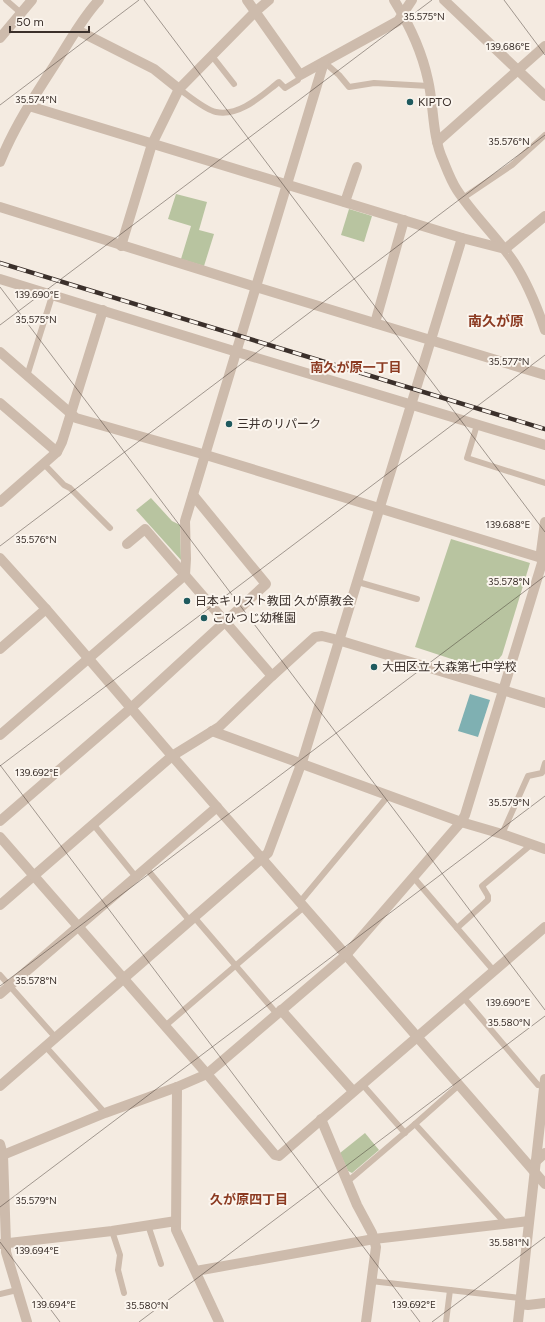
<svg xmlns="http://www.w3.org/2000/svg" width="545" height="1322" font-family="Figtree,'Noto Sans JP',sans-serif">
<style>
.green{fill:#b8c4a0}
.water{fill:#7fb0b2}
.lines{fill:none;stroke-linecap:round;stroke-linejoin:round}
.service{stroke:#cdbbac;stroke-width:6}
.minor{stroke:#cdbbac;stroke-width:10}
.tertiary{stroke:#cdbbac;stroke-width:10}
.rail-casing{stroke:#3b302b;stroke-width:4.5}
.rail{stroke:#fbf5ee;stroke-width:3;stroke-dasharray:9;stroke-linecap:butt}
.ticks{fill:none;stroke:#3b302b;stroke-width:1;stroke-opacity:0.45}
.poi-dot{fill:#1f5a5e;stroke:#fbf5ee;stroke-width:1.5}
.labels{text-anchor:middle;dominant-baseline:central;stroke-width:4;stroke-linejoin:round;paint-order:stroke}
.poi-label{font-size:12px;fill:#3b302b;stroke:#fbf5ee;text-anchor:start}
.neighbourhood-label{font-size:13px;font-weight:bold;fill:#8c3b22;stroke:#fbf5ee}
.quarter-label{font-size:14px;font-weight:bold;fill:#8c3b22;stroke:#fbf5ee}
.ticks-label{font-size:10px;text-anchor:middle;fill:#3b302b;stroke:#fbf5ee;stroke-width:4;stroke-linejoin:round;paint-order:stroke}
</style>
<rect width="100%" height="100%" fill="#f4ebe1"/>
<g class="green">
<polygon points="176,194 207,202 199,230 214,234 204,266 181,259 191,226 168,219"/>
<polygon points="349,209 372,216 364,242 341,235"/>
<polygon points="151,498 172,521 180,525 181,560 136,510"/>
<polygon points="451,539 530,563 502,655 494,665 482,669 415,647"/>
<polygon points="365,1133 379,1150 352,1173 348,1171 340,1153"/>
</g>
<polygon class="water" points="470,694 490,700 478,737 458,731"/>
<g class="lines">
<g class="service">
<polyline points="6,0 21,13"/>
<polyline points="212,56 234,84"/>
<polyline points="324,62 339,75 349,87 374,83 429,86"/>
<path d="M179 89C189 96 205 110 216 112 240 117 262 95 279 82L285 88 298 80 300 75"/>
<polyline points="463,198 512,165 545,135"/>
<polyline points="27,376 52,296"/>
<polyline points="477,425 467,458 545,483"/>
<polyline points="44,464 64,485 70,488 110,528"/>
<polyline points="358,582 417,599"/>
<polyline points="93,824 136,877"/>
<polyline points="502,834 528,776 542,773 545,763"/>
<polyline points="146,868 190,921"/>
<polyline points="414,878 494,971"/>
<polyline points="300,902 388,796"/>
<polyline points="194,917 277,1014"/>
<polyline points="457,928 488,900 488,896 482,886 532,844"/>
<polyline points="0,975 56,1038"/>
<polyline points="463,997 538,1085 544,1086"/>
<polyline points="165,1026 304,907"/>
<polyline points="46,1047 105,1113"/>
<polyline points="362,1084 405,1133"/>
<polyline points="415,1124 505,1223"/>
<polyline points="347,1182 415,1124 459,1085"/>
<polyline points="148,1225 161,1264"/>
<polyline points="112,1231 120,1255 118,1270 124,1293"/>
<polyline points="371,1281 520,1298"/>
<polyline points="0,1294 17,1290"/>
<polyline points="446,1322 450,1290"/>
</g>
<g class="minor">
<polyline points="247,0 300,75 398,21 412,0"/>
<path d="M394 0C409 24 422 52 428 80 434 106 432 136 443 160 447 170 451 181 457 190 472 213 492 232 508 254 525 276 536 304 545 330"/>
<polyline points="444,0 545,96"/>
<polyline points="77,30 154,69 179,89"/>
<polyline points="0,38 32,0"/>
<polyline points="29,106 462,238 505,249"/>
<polyline points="437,142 545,46"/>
<path d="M0 162C15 125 37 92 59 58 71 39 83 17 99 0"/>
<polyline points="345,202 357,167"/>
<polyline points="0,207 256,287 545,375"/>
<polyline points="121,246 152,144 179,89 255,12 269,0"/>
<polyline points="505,249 545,216"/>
<polyline points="0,279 237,352 545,445"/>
<polyline points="375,323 404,220"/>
<polyline points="0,352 76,418 206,455 545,559"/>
<polyline points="0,403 57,452"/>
<polyline points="0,502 57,452 62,442 103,310"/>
<polyline points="127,544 145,529 272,676"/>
<polyline points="0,649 46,609"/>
<polyline points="212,731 461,822 502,834 545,849"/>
<polyline points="0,735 185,575 186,559 185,521 324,62"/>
<polyline points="0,821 131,708 266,584 193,495"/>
<polyline points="0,905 172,756 219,727 272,676 315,637 322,636 338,640 545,703"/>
<polyline points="346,955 545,1184"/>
<polyline points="0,994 217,807"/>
<polyline points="281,1010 353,1091"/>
<polyline points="0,1086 268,853 303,759 462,238"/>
<polyline points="177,1087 176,1230 219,1322"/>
<polyline points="321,1119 357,1205 372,1233 376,1247 366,1322"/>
<polyline points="0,1144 3,1155 6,1244 6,1252 27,1322"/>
<polyline points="3,1155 105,1113 177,1087 207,1074 346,955 461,822 465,815 542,563 541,552 545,522"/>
<polyline points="535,1162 545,1153"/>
<polyline points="0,1244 112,1231 176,1221"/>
<polyline points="196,1271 374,1239 529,1221"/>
<polyline points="520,1304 528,1305 545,1303"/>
</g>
<g class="tertiary">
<polyline points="0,558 46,609 167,750 346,955"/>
<polyline points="0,837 207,1074 275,1155 279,1156 545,927"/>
<polyline points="518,1322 545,1079"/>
</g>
<g class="rail-casing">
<polyline id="rail" points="0,263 545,429"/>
</g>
<use href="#rail" class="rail"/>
</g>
<path class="ticks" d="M144 0 545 532M504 0 545 55M0 105 139 0M0 287 545 1010M0 325 432 0M0 546 545 135M0 765 420 1322M0 766 545 355M0 986 545 576M0 1207 545 796M0 1242 60 1322M139 1322 545 1016M432 1322 545 1237"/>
<g class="poi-dot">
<circle cx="410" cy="102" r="4"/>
<circle cx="229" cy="424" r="4"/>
<circle cx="187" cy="601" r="4"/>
<circle cx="204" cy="618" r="4"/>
<circle cx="374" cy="667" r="4"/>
</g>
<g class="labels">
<g class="poi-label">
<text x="418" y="102">KIPTO</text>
<text x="237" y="424">三井のリパーク</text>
<text x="195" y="601">日本キリスト教団 久が原教会</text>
<text x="212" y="618">こひつじ幼稚園</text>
<text x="382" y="667">大田区立 大森第七中学校</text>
</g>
<g class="neighbourhood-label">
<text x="356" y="367">南久が原一丁目</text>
<text x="249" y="1199">久が原四丁目</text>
</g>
<g class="quarter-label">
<text x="496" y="321">南久が原</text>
</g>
</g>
<g class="ticks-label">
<text x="424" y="20">35.575°N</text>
<text x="508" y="50">139.686°E</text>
<text x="36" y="103">35.574°N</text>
<text x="509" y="145">35.576°N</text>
<text x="37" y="298">139.690°E</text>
<text x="36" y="323">35.575°N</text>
<text x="509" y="365">35.577°N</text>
<text x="508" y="528">139.688°E</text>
<text x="36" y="543">35.576°N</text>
<text x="509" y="585">35.578°N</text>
<text x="37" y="776">139.692°E</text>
<text x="509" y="806">35.579°N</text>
<text x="36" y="984">35.578°N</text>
<text x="508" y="1006">139.690°E</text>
<text x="509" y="1026">35.580°N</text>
<text x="36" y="1204">35.579°N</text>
<text x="509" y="1246">35.581°N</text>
<text x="37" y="1254">139.694°E</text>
<text x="54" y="1308">139.694°E</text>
<text x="414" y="1308">139.692°E</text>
<text x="147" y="1309">35.580°N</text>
</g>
<path d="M10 26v6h79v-6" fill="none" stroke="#3b302b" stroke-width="2"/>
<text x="16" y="26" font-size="12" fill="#3b302b" stroke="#fbf5ee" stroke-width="3" paint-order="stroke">50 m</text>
</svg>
